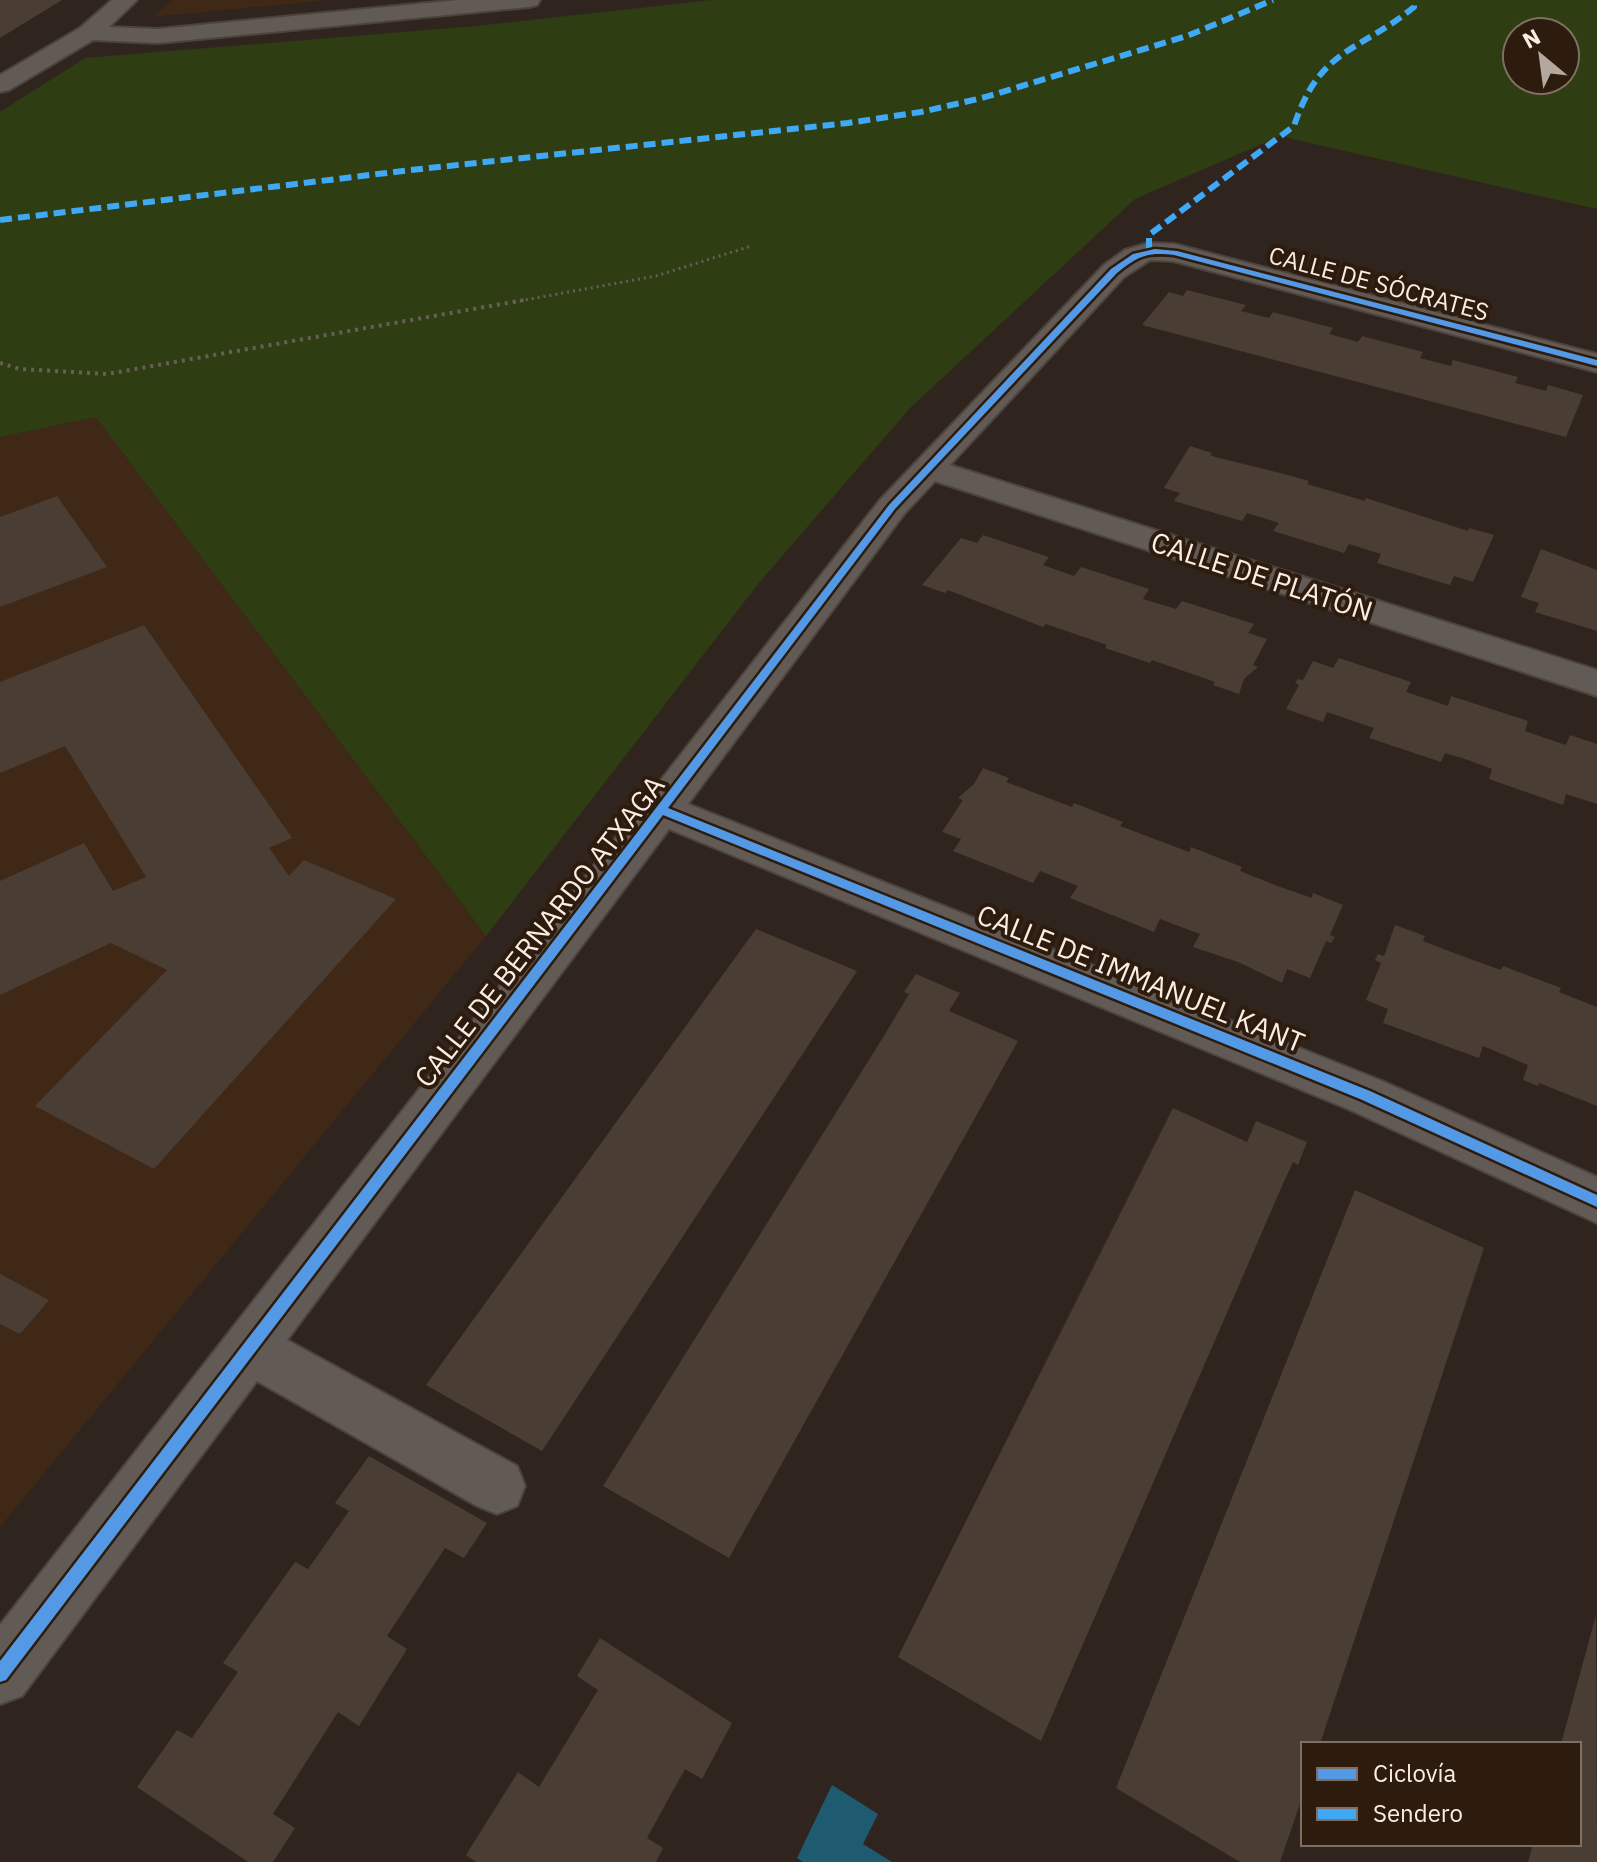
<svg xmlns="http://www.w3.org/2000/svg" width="1597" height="1862" font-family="'IBM Plex Sans',sans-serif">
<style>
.built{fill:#3f2816}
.green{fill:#2f3d13;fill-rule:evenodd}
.water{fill:#1e5b71}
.building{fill:#4a3d33}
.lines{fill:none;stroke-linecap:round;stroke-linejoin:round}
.minor-casing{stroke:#4c433e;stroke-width:4}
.path-far1{stroke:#665f59;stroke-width:3;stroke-dasharray:2 4;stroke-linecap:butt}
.path{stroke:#665f59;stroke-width:4;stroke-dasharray:3 5;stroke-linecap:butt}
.minor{fill:#625a54;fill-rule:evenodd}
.quiet{stroke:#3fa9f5;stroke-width:6;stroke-dasharray:12 6;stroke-linecap:butt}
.cycleway-casing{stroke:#2d1b0d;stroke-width:5}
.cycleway{fill:#5399e6;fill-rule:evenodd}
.labels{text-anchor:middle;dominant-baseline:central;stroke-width:8;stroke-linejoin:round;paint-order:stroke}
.far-street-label{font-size:24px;fill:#faede4;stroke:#2d1b0d}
.street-label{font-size:28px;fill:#faede4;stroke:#2d1b0d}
</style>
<rect width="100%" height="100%" fill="#30251e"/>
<g class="built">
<polygon points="174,0 328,0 152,17"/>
<polygon points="96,417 486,936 0,1527 0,437"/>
</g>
<path class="green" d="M712 0H1597V209L1280 136 1135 199 910 408 758 584 486 936 96 417 0 437V112L85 58 476 26ZM1565 32V80H1517V32Z"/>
<polygon class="water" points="832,1785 878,1814 863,1844 892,1862 803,1862 797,1858"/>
<g class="building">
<polygon points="0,0 62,0 0,38"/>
<polygon points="1187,290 1246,305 1241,311 1269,318 1273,312 1333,328 1329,334 1358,342 1362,336 1423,352 1420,358 1435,362 1451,366 1453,360 1518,377 1515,383 1531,387 1546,391 1548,385 1583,395 1566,437 1142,325 1169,292 1183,296"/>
<polygon points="1190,446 1212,453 1210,455 1215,457 1288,475 1309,481 1307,484 1365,501 1366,498 1468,531 1469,528 1494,535 1473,582 1454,576 1450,585 1377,563 1381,554 1349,544 1344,553 1273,531 1279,523 1247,513 1242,521 1174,501 1180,493 1164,488"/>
<polygon points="57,496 107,567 0,607 0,517"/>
<polygon points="983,535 1049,557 1043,565 1074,576 1081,567 1149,589 1143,599 1176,609 1182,601 1254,624 1248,633 1267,639 1253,665 1258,667 1244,679 1239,694 1213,685 1215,682 1152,660 1150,663 1105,648 1107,645 1046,624 1043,627 948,590 945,593 922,585 961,538 977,543"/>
<polygon points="1541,549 1597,570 1597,631 1535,612 1539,603 1521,597"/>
<polygon points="144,625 292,838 269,848 289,876 304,860 396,899 154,1169 35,1106 167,970 111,943 0,995 0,881 84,843 113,891 146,877 65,746 0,773 0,682"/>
<polygon points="1339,658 1411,682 1406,692 1448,706 1451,696 1528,721 1525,731 1545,738 1566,745 1570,735 1597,744 1597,804 1566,794 1563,805 1489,779 1492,769 1468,760 1445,753 1441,762 1369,738 1374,728 1327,712 1323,722 1286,709 1299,685 1295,683 1298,679 1303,680 1313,661 1333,668"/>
<polygon points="983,768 1009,778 1006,782 1072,807 1074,803 1123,822 1120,826 1189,852 1191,847 1242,867 1240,871 1275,885 1312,898 1313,893 1343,905 1330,935 1335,937 1331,943 1326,941 1310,978 1287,969 1282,983 1238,962 1193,947 1200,934 1160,919 1154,932 1070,898 1078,886 1040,871 1033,883 953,851 961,839 942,832 963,800 958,798 974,784"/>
<polygon points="1395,925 1425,936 1423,941 1462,956 1501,970 1503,966 1561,988 1559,992 1597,1007 1597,1106 1539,1083 1538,1086 1523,1080 1528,1065 1483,1046 1479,1058 1383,1023 1388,1009 1366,1000 1381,963 1375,960 1378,954 1384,956"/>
<polygon points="756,929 857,971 542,1451 426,1385"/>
<polygon points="916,974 960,993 949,1011 1018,1041 729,1558 603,1486 882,1039 909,994 904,992"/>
<polygon points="1173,1108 1247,1142 1256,1121 1307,1142 1298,1165 1293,1162 1282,1186 1041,1741 898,1657"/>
<polygon points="1355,1190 1484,1248 1320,1744 1303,1744 1303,1795 1280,1862 1240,1862 1116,1788"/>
<polygon points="0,1274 49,1300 20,1334 0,1324"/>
<polygon points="369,1456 487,1523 464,1558 445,1548 387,1636 407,1649 359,1726 338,1712 273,1814 295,1828 273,1862 248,1862 137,1787 177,1730 192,1738 238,1672 223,1663 295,1562 308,1569 349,1511 335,1503"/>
<polygon points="1596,1615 1597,1862 1528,1862 1533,1844 1579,1844 1579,1744 1561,1744"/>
<polygon points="600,1638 732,1723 702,1779 685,1769 647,1838 663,1848 656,1862 476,1862 466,1855 518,1772 539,1787 598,1690 577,1676"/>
</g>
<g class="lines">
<g class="minor-casing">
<g id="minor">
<polygon points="112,0 137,0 109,27 158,29 458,0 540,0 537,5 529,7 158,43 93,40 9,90 0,92 0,75 80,28"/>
<polygon points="1148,243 1174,244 1597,354 1597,372 1173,261 1150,260 1124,277 950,465 1597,670 1597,696 935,481 904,514 688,804 1382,1081 1597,1177 1597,1223 1348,1109 669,829 287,1340 517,1466 525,1486 517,1506 497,1514 477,1506 257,1381 22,1696 0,1704 0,1625 880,500 1104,265 1125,250"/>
</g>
</g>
<polyline class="path-far1" points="514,302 656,276 751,246"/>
<polyline class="path" points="0,363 20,369 107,374 524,300"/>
<use href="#minor" class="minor"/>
<g class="quiet">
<polyline points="0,220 411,170 848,123 921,112 982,98 1187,36 1273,0"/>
<path d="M1149 250V235L1294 126C1320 47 1358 53 1414 7V0"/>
</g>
<g class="cycleway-casing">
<path id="cycleway" d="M1155 249 1177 251 1597 360V366L1174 255C1147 252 1138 256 1117 273L895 509 668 808 1370 1091 1597 1195V1207L1360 1099 663 815 6 1680 0 1682V1661L889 505 1111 269 1133 254Z"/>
</g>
<use href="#cycleway" class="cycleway"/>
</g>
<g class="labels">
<g class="far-street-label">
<text transform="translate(1379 283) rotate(15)">CALLE DE SÓCRATES</text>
</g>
<g class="street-label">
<text transform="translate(1262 576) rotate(18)">CALLE DE PLATÓN</text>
<text transform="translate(539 931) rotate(-52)">CALLE DE BERNARDO ATXAGA</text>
<text transform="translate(1141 978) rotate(22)">CALLE DE IMMANUEL KANT</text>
</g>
</g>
<rect x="1301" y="1742" width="280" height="104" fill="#2d1b0d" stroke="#7f6f63" stroke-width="2"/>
<rect x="1317" y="1768" width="40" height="12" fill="#5399e6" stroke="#7f6f63" stroke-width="2"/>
<text x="1373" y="1782" font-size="24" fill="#faede4">Ciclovía</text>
<rect x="1317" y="1808" width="40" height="12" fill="#3fa9f5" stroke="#7f6f63" stroke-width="2"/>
<text x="1373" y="1822" font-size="24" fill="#faede4">Sendero</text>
<g transform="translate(1541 56) rotate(331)"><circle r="38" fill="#2d1b0d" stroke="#7f6f63" stroke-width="2"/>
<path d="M0-6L14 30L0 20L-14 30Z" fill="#b3a79f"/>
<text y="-12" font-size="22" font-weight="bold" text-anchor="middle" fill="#faede4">N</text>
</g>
</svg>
